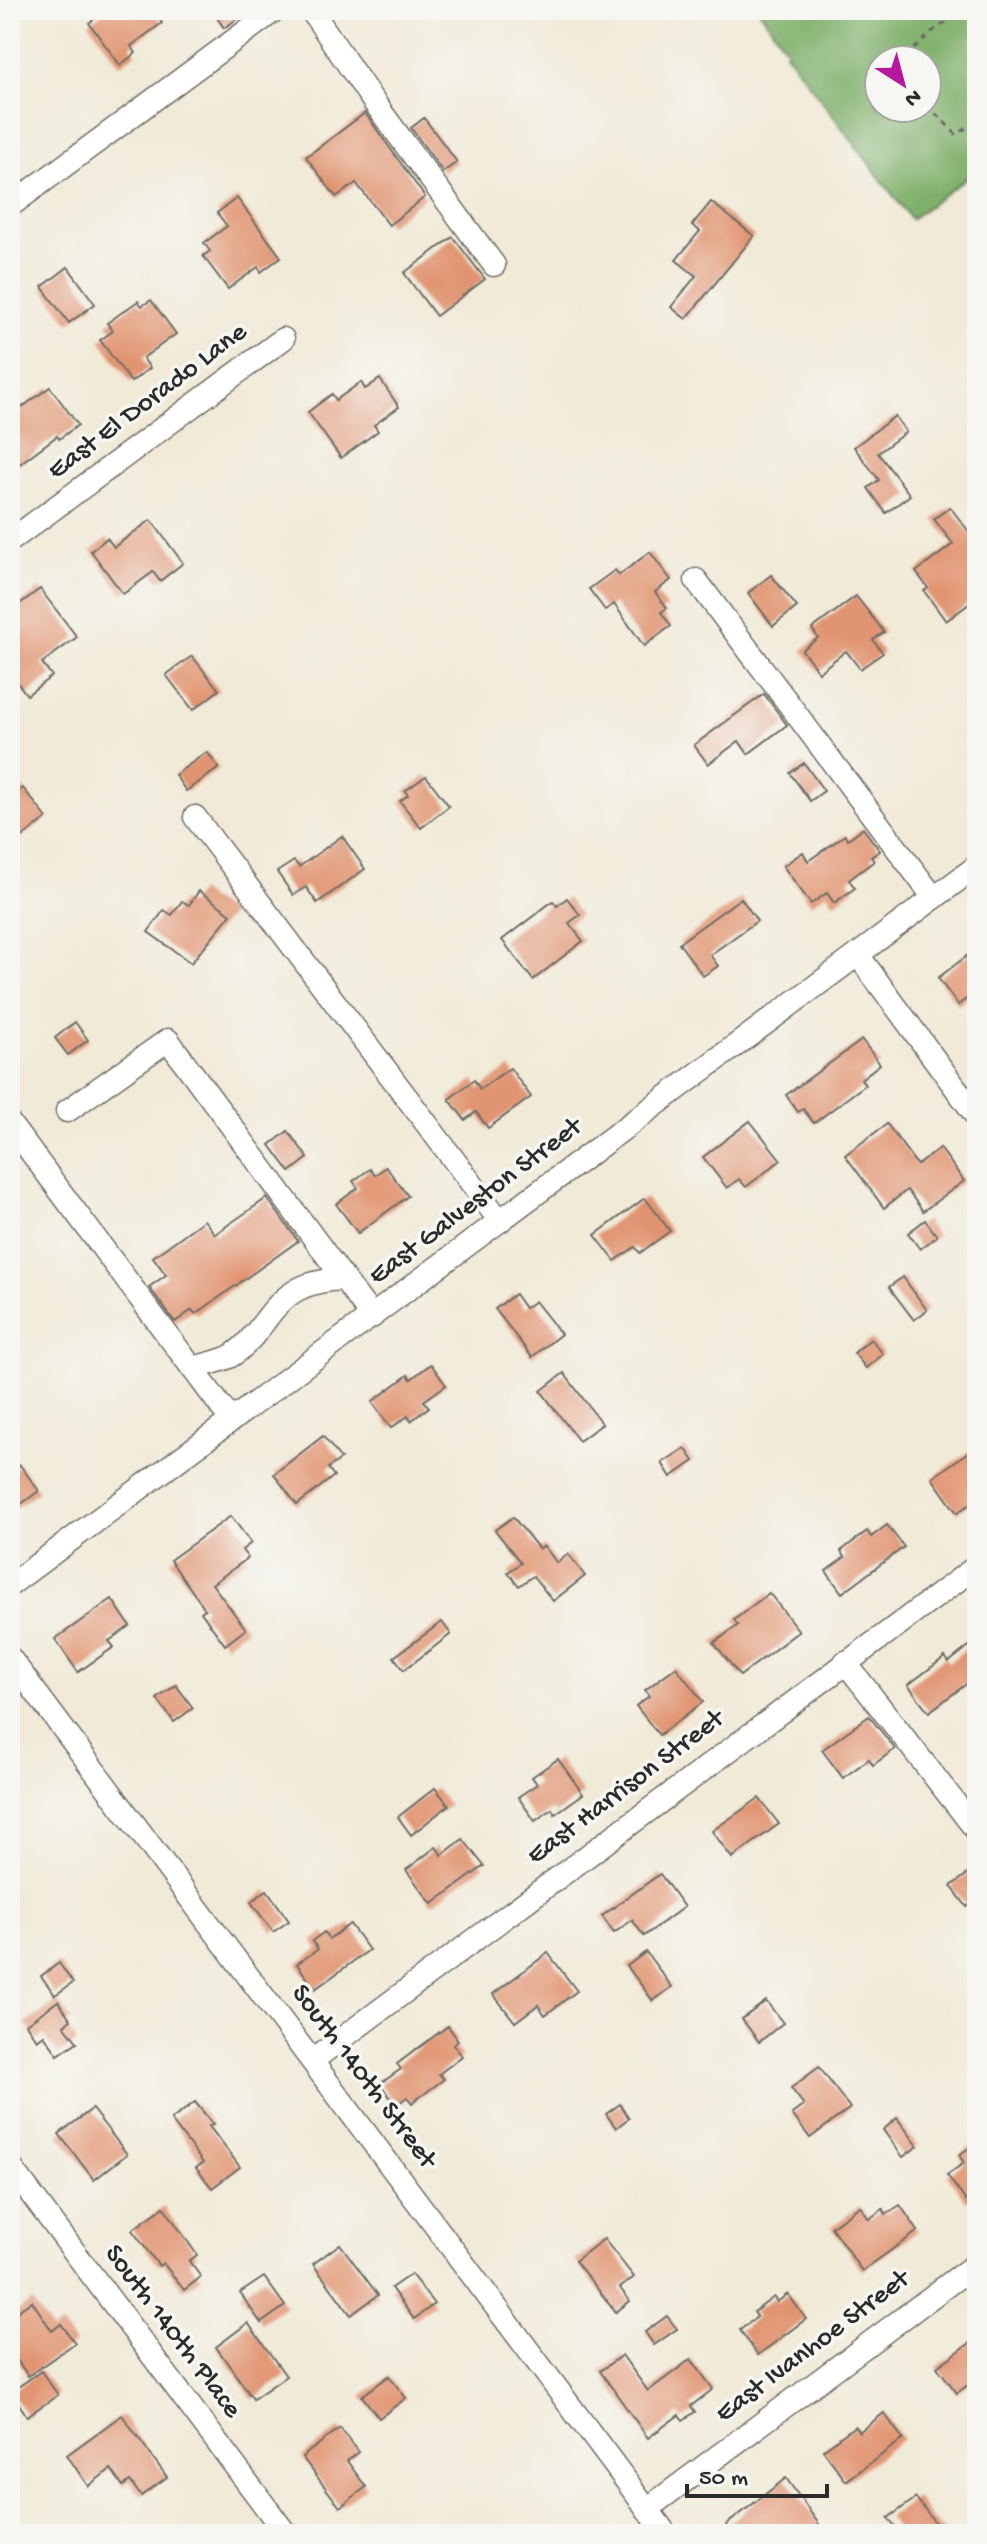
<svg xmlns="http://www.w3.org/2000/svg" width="987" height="2544" font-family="'Gochi Hand',sans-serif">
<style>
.forest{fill:#7fb06b;stroke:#556e4b;stroke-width:2;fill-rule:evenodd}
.building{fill:#e19471}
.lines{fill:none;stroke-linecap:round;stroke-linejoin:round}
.minor-casing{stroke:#706e67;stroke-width:25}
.path{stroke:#706e67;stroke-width:3;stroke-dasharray:6 6;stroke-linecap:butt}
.minor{stroke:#fff;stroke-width:22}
.labels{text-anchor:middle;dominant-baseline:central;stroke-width:7;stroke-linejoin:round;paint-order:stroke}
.street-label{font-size:28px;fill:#2b2b2b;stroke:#f6f6f2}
</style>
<rect width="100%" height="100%" fill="#f6f6f2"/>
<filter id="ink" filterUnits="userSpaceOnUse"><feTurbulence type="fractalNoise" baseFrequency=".0125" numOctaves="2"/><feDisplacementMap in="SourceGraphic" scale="16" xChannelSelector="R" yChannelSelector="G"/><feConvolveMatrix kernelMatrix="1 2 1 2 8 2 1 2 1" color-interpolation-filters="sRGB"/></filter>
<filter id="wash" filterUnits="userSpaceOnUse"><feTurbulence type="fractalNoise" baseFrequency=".006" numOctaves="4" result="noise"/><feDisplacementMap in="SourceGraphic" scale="32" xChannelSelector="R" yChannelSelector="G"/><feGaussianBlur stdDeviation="1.8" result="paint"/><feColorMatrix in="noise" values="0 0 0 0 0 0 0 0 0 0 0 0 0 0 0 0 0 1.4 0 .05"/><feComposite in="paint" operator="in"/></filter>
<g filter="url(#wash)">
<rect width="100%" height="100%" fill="#f0ead7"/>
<path class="forest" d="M759 10H977V170L911 219 785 52 787 50ZM879 60H927V108H879Z"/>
<g id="blocks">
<g class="building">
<polygon points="106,10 152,10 162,23 131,46 136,53 120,65 89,23"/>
<polygon points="225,10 250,10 224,28 216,16"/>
<polygon points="365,113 425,197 389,225 356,183 336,197 306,157"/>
<polygon points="424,118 457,162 443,172 411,128"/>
<polygon points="237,198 281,257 261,272 258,267 228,289 203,256 210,251 204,243 227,226 217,213"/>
<polygon points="711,202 754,236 686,319 671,307 696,276 676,260 700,231 692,225"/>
<polygon points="453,237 485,279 436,316 404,273"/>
<polygon points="68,267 95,304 69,323 42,287"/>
<polygon points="151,300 176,334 143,358 150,368 131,382 100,340 113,331 107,323 138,301 142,306"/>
<polygon points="380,379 399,407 374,425 378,431 341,458 308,412 332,394 336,400 361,382 365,389"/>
<polygon points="50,387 78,425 59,439 57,436 10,471 10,416"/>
<polygon points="895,416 906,432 878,453 910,495 886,513 868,488 879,480 854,447"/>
<polygon points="950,507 977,542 977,598 946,621 924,591 928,588 916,572 953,544 934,519"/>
<polygon points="151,520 183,563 160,581 153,572 123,594 91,551 107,538 114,547"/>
<polygon points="650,552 671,580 655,592 667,608 661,612 671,626 644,646 614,604 605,610 589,589 615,570 619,575"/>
<polygon points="771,575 797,607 773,626 748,593"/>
<polygon points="40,589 77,637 42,663 52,676 27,695 10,673 10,611"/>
<polygon points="856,596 884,632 873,640 883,653 860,669 846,651 819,672 802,650 818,638 812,629"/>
<polygon points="192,656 219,690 193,710 166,675"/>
<polygon points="764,694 787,725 748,754 739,741 708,764 694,745"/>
<polygon points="207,752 219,768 186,791 175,775"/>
<polygon points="804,763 824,791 810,801 790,773"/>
<polygon points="426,776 449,806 421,828 400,801 408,795 405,791"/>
<polygon points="23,788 47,818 22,837 10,821 10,798"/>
<polygon points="863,828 880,851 871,857 874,861 849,880 855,888 834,903 827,893 811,904 783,866 803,852 808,861 845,835 848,839"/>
<polygon points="342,836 365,869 317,903 306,887 293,895 277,872 294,861 299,867"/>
<polygon points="199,891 231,914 191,963 148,932 164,910 172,915 182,901 189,905"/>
<polygon points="567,898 580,915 569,923 583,941 533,980 502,940 553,901 557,906"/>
<polygon points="741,898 757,921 710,955 718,966 703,976 679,943"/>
<polygon points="977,948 977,991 958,1005 938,978"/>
<polygon points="75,1022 88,1040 68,1055 55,1038"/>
<polygon points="862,1040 880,1064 861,1079 865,1085 814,1123 803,1109 798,1112 786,1095"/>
<polygon points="510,1068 531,1097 488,1128 476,1112 465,1120 449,1099 474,1080 480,1089"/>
<polygon points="750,1121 781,1160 746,1187 739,1179 727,1188 703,1157"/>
<polygon points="887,1124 917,1165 940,1148 964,1181 923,1211 907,1190 884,1208 845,1155"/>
<polygon points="288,1131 308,1158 290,1172 270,1145"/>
<polygon points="386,1167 408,1196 358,1233 336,1204 358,1188 353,1181 370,1169 375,1175"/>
<polygon points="267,1198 298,1241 196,1314 192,1310 175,1322 149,1287 166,1275 153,1257 204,1220 215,1234"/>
<polygon points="645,1198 670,1231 640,1253 635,1247 615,1261 595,1235"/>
<polygon points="925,1220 937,1236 920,1249 908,1233"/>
<polygon points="903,1277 927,1310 914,1320 889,1287"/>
<polygon points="515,1294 525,1308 535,1301 561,1334 532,1357 495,1309"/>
<polygon points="871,1339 883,1354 866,1368 854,1353"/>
<polygon points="431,1364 446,1385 424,1401 429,1407 411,1421 408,1416 391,1428 372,1402 408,1375 411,1379"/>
<polygon points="564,1373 602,1424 579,1441 541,1391"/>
<polygon points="323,1436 341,1459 328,1468 334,1476 297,1505 274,1474"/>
<polygon points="977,1446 977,1499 957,1513 932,1478"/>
<polygon points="685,1448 694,1461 671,1477 662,1463"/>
<polygon points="20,1465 39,1491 10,1512 10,1472"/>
<polygon points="231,1516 251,1543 242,1550 248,1558 212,1584 246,1629 225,1645 201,1612 205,1609 170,1560"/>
<polygon points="513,1517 539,1549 544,1546 557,1563 568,1554 585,1576 553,1601 533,1576 519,1586 508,1572 521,1563 495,1530"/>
<polygon points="887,1525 904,1547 842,1593 826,1571 845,1557 841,1551 867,1531 871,1537"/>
<polygon points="769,1593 799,1631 740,1676 714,1643 738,1625 734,1620"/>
<polygon points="112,1599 130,1626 109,1641 114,1647 78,1672 55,1639"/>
<polygon points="442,1622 451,1634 404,1670 394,1657"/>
<polygon points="969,1646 977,1657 977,1676 929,1712 908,1685 945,1657 949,1662"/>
<polygon points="676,1667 703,1702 659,1735 636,1706 649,1696 645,1690"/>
<polygon points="176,1685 193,1708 174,1722 157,1699"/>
<polygon points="869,1716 895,1749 873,1765 869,1759 843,1778 822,1750"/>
<polygon points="558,1759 583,1794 555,1814 552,1809 535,1821 518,1797 537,1784 532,1777"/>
<polygon points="435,1788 449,1805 411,1835 398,1817"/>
<polygon points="759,1798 779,1824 732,1858 712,1831"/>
<polygon points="463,1839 484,1866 432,1904 406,1870 436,1847 442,1855"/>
<polygon points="977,1867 977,1899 967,1907 951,1886"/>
<polygon points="660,1874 684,1907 644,1936 632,1920 614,1933 602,1916"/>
<polygon points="267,1890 289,1921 273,1932 251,1902"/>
<polygon points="350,1924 369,1950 315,1989 297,1964 318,1949 312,1941 324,1932 329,1939"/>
<polygon points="646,1952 672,1987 653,2001 627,1966"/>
<polygon points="548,1953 577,1991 545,2015 538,2005 515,2022 493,1994"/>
<polygon points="59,1963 73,1983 55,1995 41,1976"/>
<polygon points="58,2001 71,2020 64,2025 77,2042 58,2055 44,2035 37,2040 26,2024"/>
<polygon points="766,2001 783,2023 759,2042 742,2019"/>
<polygon points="448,2026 458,2040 453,2044 462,2056 439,2074 444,2079 412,2103 407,2097 396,2105 380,2084 401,2069 397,2064"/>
<polygon points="819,2067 850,2108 810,2138 792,2114 804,2105 791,2088"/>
<polygon points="195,2102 213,2124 209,2126 240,2167 212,2188 196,2168 203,2163 171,2120"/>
<polygon points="620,2104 629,2118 616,2128 606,2114"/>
<polygon points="92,2109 127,2154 94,2180 59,2134"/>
<polygon points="897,2118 918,2146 903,2157 883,2130"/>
<polygon points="977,2142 977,2193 966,2201 947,2175 964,2163 959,2155"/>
<polygon points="900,2205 918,2231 862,2271 831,2227 860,2206 869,2219 883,2209 886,2214"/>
<polygon points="164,2207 197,2255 189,2261 201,2277 184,2290 163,2263 159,2266 132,2230"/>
<polygon points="604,2239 634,2277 620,2288 630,2301 616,2312 575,2261"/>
<polygon points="340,2244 378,2295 351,2315 313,2264"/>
<polygon points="411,2274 434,2304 414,2319 391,2288"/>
<polygon points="264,2277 285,2306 261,2323 240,2293"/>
<polygon points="788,2294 806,2319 758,2355 740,2330 757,2317 754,2312 774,2297 777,2302"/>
<polygon points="32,2301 52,2331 61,2324 75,2343 28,2376 10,2350 10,2317"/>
<polygon points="667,2316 677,2329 654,2345 645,2332"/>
<polygon points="248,2323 286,2376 253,2399 216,2347"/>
<polygon points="977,2338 977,2378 957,2393 937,2367"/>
<polygon points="622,2355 648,2391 691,2359 713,2389 691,2406 695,2412 683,2420 679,2415 648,2438 600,2371"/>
<polygon points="41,2371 58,2395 27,2416 11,2392"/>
<polygon points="389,2376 406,2398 379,2418 362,2396"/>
<polygon points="884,2413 903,2439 846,2481 823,2450 855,2426 859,2432"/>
<polygon points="122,2415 167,2477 141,2496 130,2481 123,2486 111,2469 88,2486 67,2455"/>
<polygon points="340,2428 359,2452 347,2461 366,2487 340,2507 302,2457"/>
<polygon points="786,2478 826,2534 733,2534 726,2525"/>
<polygon points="916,2498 944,2534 900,2534 888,2518"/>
</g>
</g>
</g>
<g filter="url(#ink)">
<use href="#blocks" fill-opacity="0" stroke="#706e67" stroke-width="2"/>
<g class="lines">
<g class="minor-casing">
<g id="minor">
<polyline points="311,10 371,98 494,265"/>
<polyline points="10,206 275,10"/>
<polyline points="10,541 283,339"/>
<polyline points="696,580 934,898"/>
<polyline points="195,817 500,1221"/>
<polyline points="858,955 977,1117"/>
<polyline points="67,1111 168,1040 372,1317"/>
<polyline points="10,1124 231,1420"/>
<path d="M192 1368C204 1365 218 1362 229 1357 244 1349 254 1335 264 1322 286 1291 305 1281 343 1279"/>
<polyline points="10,1585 977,866"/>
<polyline points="10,1658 666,2534"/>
<polyline points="845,1662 977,1831"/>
<polyline points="313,2060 977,1566"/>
<polyline points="10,2166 286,2534"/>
<polyline points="647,2509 977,2263"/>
</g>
</g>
<g class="path">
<polyline points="910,60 911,52 933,31 965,10"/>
<polyline points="927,105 957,135 977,120"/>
</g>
<use href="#minor" class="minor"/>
</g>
</g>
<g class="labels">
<g class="street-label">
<text transform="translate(148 402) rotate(-37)">East El Dorado Lane</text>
<text transform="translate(476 1202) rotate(-37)">East Galveston Street</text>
<text transform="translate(626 1788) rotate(-37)">East Harrison Street</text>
<text transform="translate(363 2077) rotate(53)">South 140th Street</text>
<text transform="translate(172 2332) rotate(53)">South 140th Place</text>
<text transform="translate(813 2347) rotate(-37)">East Ivanhoe Street</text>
</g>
</g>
<rect width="987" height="2544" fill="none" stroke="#f6f6f2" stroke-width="40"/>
<g transform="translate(903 84) rotate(144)"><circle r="38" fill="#f6f6f2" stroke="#a5a5a2" stroke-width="2"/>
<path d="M0-6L14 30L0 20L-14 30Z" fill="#b5179e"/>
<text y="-12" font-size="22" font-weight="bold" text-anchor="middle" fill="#2b2b2b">N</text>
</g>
<path d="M687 2484v12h140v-12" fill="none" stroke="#2b2b2b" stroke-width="4"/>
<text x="699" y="2484" font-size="24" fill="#2b2b2b" stroke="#f6f6f2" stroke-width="6" paint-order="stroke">50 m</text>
</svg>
